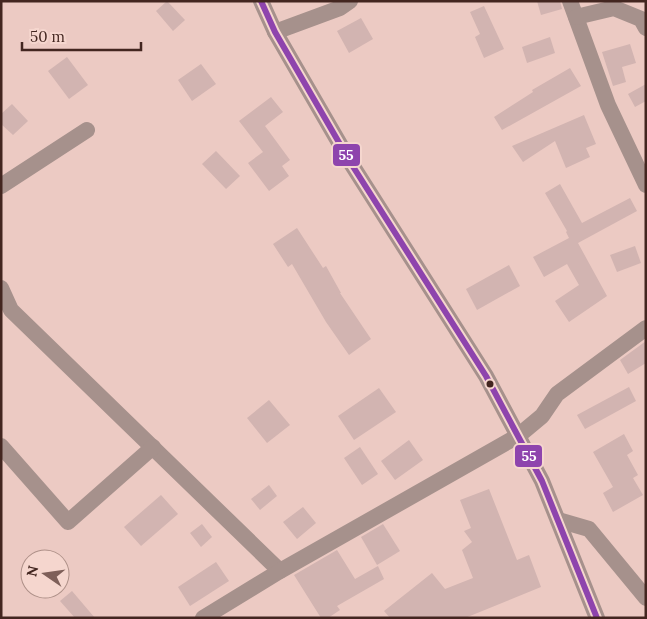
<svg xmlns="http://www.w3.org/2000/svg" width="647" height="619" font-family="Lora,serif">
<style>
.building{fill:#d2b4b1}
.lines{fill:none;stroke-linecap:round;stroke-linejoin:round}
.minor{stroke:#a6918c;stroke-width:16}
.bus-1-casing{stroke:#f5d6ce;stroke-width:10}
.bus-1{stroke:#8e44ad;stroke-width:6}
.bus-dot{fill:#432620;stroke:#f5d6ce;stroke-width:2}
.line-badge{stroke:#f5d6ce;stroke-width:2}
.badge-label{font-size:14px;text-anchor:middle;font-weight:bold;fill:#fff}
</style>
<rect width="100%" height="100%" fill="#eccac3"/>
<g class="building">
<polygon points="167,1 185,20 173,31 156,11"/>
<polygon points="537,1 560,1 562,9 541,15"/>
<polygon points="484,6 504,49 484,58 475,37 480,34 470,12"/>
<polygon points="361,18 373,39 349,53 337,31"/>
<polygon points="550,37 555,53 527,63 522,47"/>
<polygon points="630,44 636,63 622,67 626,82 613,86 602,52"/>
<polygon points="67,57 88,85 69,99 48,71"/>
<polygon points="201,64 216,84 192,101 178,80"/>
<polygon points="570,68 581,86 502,130 494,117 533,92 532,90"/>
<polygon points="646,84 646,101 635,107 628,94"/>
<polygon points="271,97 283,112 265,126 290,160 282,166 289,176 269,191 248,163 263,152 239,121"/>
<polygon points="12,104 28,121 13,135 1,124 1,114"/>
<polygon points="584,115 596,144 586,148 590,157 566,168 555,141 523,162 512,146"/>
<polygon points="216,151 240,176 226,189 202,164"/>
<polygon points="560,184 582,223 630,198 637,211 578,243 607,296 569,322 555,301 579,285 567,264 544,277 533,257 569,238 566,232 567,231 545,193"/>
<polygon points="297,228 323,268 326,266 341,293 340,293 371,339 349,355 326,322 292,264 288,267 273,244"/>
<polygon points="635,246 641,263 617,272 610,255"/>
<polygon points="509,265 520,286 477,310 466,289"/>
<polygon points="646,341 646,363 628,374 620,360"/>
<polygon points="629,387 636,401 585,429 577,415"/>
<polygon points="379,388 396,412 354,440 338,416"/>
<polygon points="269,400 290,425 267,443 247,418"/>
<polygon points="624,434 633,451 627,455 638,475 633,478 643,495 613,512 603,493 613,487 593,452"/>
<polygon points="409,440 423,460 395,480 381,461"/>
<polygon points="360,447 378,474 362,485 344,458"/>
<polygon points="269,485 277,496 260,510 251,499"/>
<polygon points="489,489 517,560 529,555 541,587 465,618 390,618 384,611 432,573 445,589 473,578 462,550 472,542 464,531 471,528 460,500"/>
<polygon points="161,495 178,514 141,546 124,527"/>
<polygon points="303,507 316,523 297,539 283,522"/>
<polygon points="202,524 212,537 201,547 190,533"/>
<polygon points="383,524 400,551 377,565 361,537"/>
<polygon points="337,550 355,579 378,566 384,579 337,606 340,610 328,618 321,618 294,575"/>
<polygon points="216,562 229,581 190,606 178,587"/>
<polygon points="72,591 95,618 75,618 60,601"/>
</g>
<g class="lines">
<g class="minor">
<polyline points="261,1 275,32 352,165 486,376 542,481 597,618"/>
<polyline points="570,1 608,105 646,185"/>
<polyline points="576,17 614,8 641,19 646,28"/>
<polyline points="275,32 340,8 350,1"/>
<polyline points="1,186 87,130"/>
<polyline points="1,288 11,310 280,571"/>
<polyline points="1,446 68,522 153,447"/>
<polyline points="558,520 589,529 646,598"/>
<polyline points="203,618 280,571 518,436 542,416 557,394 646,328"/>
</g>
<g class="bus-1-casing">
<polyline id="bus-1" points="261,1 275,32 352,165 486,376 542,481 597,618"/>
</g>
<use href="#bus-1" class="bus-1"/>
</g>
<circle class="bus-dot" cx="490" cy="384" r="4.5"/>
<g class="line-badge">
<rect x="332" y="143" width="29" height="24" rx="5" fill="#8e44ad"/>
<rect x="514" y="444" width="29" height="24" rx="5" fill="#8e44ad"/>
</g>
<g class="badge-label">
<text x="346" y="160">55</text>
<text x="529" y="461">55</text>
</g>
<rect width="647" height="619" fill="none" stroke="#432620" stroke-width="5"/>
<g transform="translate(45 574) rotate(283)"><circle r="24" fill="#f5d6ce" stroke="#ae9088"/>
<path d="M0-4L9 19L0 12L-9 19Z" fill="#7e5f59"/>
<text y="-8" font-size="14" font-weight="bold" text-anchor="middle" fill="#432620">N</text>
</g>
<path d="M22 42v8h119v-8" fill="none" stroke="#432620" stroke-width="2.5"/>
<text x="30" y="42" font-size="15" fill="#432620" stroke="#f5d6ce" stroke-width="4" paint-order="stroke">50 m</text>
</svg>
